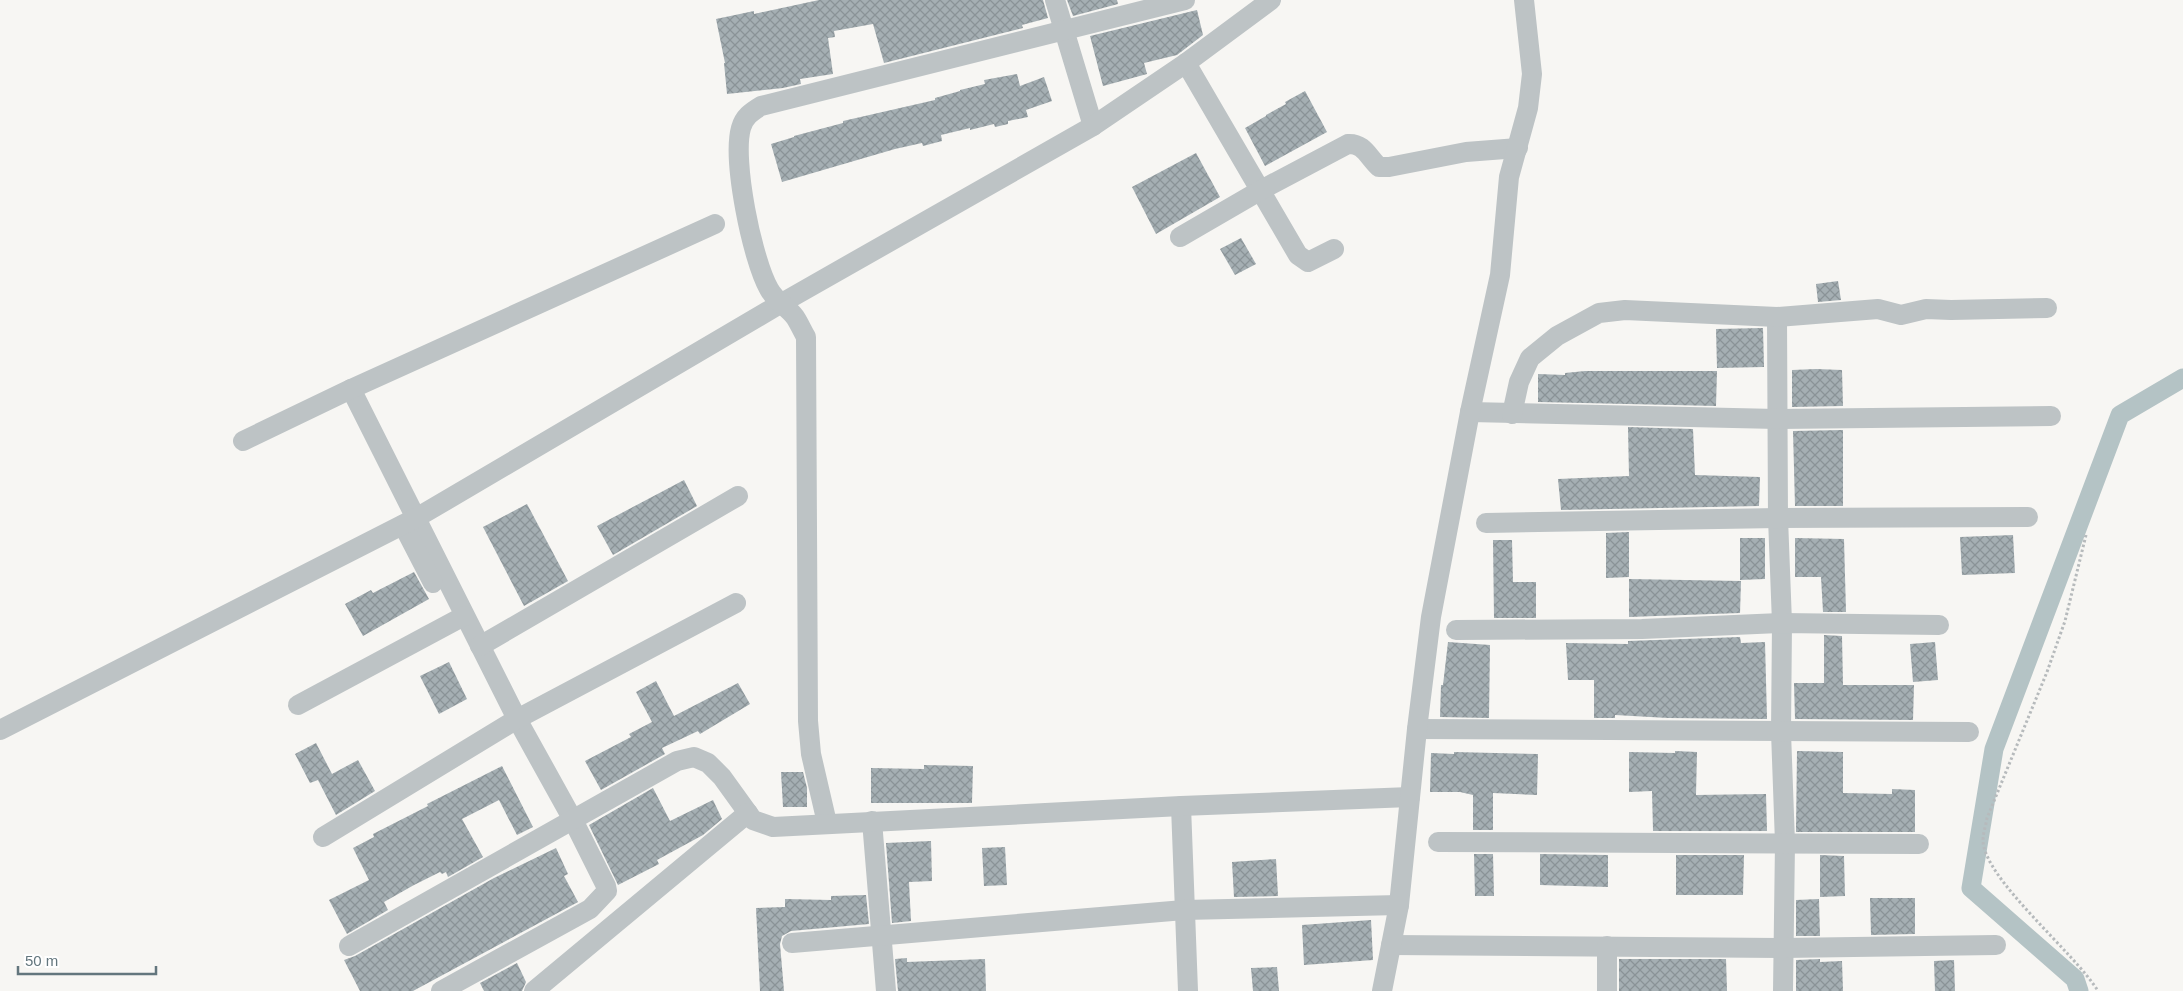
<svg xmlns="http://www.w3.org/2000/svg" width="2183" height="991" font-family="Helvetica,sans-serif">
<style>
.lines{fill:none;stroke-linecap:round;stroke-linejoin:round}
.canal{stroke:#b4c3c5;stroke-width:19}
.building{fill:url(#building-cross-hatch)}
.path{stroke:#b6babc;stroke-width:3;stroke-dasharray:2.5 2.5;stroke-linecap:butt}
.minor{stroke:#bdc3c5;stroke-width:20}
</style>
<defs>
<pattern id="building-cross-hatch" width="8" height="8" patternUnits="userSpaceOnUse" patternTransform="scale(1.25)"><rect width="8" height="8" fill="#a5afb3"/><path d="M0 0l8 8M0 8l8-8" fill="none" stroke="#8a9397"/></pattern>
</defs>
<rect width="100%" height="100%" fill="#f7f6f3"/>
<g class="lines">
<polyline class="canal" points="2079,991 2075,979 1971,888 1994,749 2120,415 2183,378"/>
</g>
<g class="building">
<polygon points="819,0 1043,0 1048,18 1022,25 1023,28 884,63 873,24 834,31 835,37 828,38 833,74 800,79 801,84 783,88 727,94 724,63 725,63 716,19 754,11 754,14"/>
<polygon points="1067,0 1117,0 1118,4 1073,16"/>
<polygon points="1197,10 1203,35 1177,55 1144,63 1147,74 1103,86 1090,36"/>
<polygon points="1017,74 1020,86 1044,77 1052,101 1026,110 1028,117 1008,121 1008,124 995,127 994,124 970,130 970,128 941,135 942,141 923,146 922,143 895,149 782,182 771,144 794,137 794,136 843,123 843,121 935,100 935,98 960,91 960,90 985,84 984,80"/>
<polygon points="1305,91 1327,132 1265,166 1245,128 1266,116 1266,115 1286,104 1285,102"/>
<polygon points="1196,153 1220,197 1156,234 1132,187"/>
<polygon points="1241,238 1256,264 1235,275 1220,249"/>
<polygon points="1838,281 1841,300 1818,302 1816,284"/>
<polygon points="1763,328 1764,367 1717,368 1716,329"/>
<polygon points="1816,369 1842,370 1843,406 1792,407 1792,370"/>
<polygon points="1585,371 1717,371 1716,406 1538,402 1538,374 1565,375 1565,373"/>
<polygon points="1628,427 1693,429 1695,475 1760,477 1759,506 1561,510 1558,479 1629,476"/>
<polygon points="1843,430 1843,506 1795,506 1793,431"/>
<polygon points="684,480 697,506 613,555 597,526"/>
<polygon points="527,504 568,581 524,606 483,527"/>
<polygon points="1629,532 1629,577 1606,578 1606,533"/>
<polygon points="2013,535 2015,573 1962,575 1960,537"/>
<polygon points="1740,538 1765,538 1765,579 1740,580"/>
<polygon points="1795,538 1844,539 1846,612 1823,612 1821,577 1795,577"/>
<polygon points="1493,540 1512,540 1513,582 1536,582 1536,618 1494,618"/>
<polygon points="414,572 429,599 363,636 345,604 371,590 373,593"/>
<polygon points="1629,579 1741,581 1740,613 1629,617"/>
<polygon points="1824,635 1842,636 1843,685 1914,685 1913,720 1795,719 1794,683 1824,683"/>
<polygon points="1740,637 1741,643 1765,642 1767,719 1668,718 1615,715 1615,718 1594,718 1594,680 1568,680 1566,643 1628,644 1628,641"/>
<polygon points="1448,642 1490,645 1489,718 1440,717 1441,685 1443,685"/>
<polygon points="1935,642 1938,680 1913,682 1910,644"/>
<polygon points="449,662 467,699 439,714 420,676"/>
<polygon points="656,681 674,716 738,683 750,704 700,734 698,731 662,748 665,754 601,790 585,761 631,737 629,734 652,722 636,692"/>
<polygon points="316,743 332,774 358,760 375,791 336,815 318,780 310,783 295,754"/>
<polygon points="1675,751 1697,752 1696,795 1766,794 1767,831 1653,831 1652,791 1629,792 1629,752 1675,753"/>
<polygon points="1797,751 1843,752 1843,793 1892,794 1892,789 1915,790 1915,832 1796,832"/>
<polygon points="1454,752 1538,754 1537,795 1493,793 1493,830 1473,830 1473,795 1460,792 1430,792 1431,753 1454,754"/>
<polygon points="924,765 973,766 972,803 871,803 871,768 924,769"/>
<polygon points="502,766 533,827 517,835 499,800 462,819 483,857 448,877 446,872 442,874 440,872 414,885 384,902 388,910 347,934 329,900 369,880 353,848 374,837 373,834 428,806 427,804"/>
<polygon points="781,772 803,772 807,788 807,807 783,807"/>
<polygon points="653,788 670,821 713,800 722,819 703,835 657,860 659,864 618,885 589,825"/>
<polygon points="931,841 932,881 909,882 911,921 892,923 886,843"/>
<polygon points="1005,847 1007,885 984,886 982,848"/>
<polygon points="556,848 568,874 564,876 578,902 413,991 360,991 344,960 355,956 494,878"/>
<polygon points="1474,854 1493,854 1494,896 1475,896"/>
<polygon points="1540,854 1608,855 1608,887 1540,885"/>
<polygon points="1676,855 1744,855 1743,895 1676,895"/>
<polygon points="1820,855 1844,856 1845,896 1820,897"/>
<polygon points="1276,859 1278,896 1234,897 1232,862"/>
<polygon points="866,895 869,924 791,931 782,936 780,944 784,991 760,991 756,908 785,907 785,899 831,900 831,896"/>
<polygon points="1870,898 1915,898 1915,934 1871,935"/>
<polygon points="1819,899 1820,936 1796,936 1796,900"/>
<polygon points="1371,920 1373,960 1304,965 1302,925"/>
<polygon points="907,958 907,962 985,959 986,991 898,991 895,959"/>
<polygon points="1619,959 1726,959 1727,991 1619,991"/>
<polygon points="1820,959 1820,962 1842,961 1843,991 1796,991 1796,960"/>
<polygon points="1954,960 1955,991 1935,991 1934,961"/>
<polygon points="517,963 526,982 522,991 484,991 480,983"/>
<polygon points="1277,967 1279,991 1253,991 1251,968"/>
</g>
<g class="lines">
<path class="path" d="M2086 535 2065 621 2047 672 1987 818C1986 825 1983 833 1983 840 1983 878 2075 953 2098 991"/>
<g class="minor">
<polyline points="1055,0 1093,126"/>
<polyline points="1186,63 1298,255 1308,262 1334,249"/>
<path d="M1180 237 1261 190 1348 144C1364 143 1368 157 1379 167H1389L1466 152 1518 148"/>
<polyline points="1777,317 1778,518 1782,623 1781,732 1785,843 1783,991"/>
<polyline points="351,389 517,719 573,820 606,886 607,891 590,909 441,991"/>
<polyline points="1470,412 1777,419 2051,416"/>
<polyline points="1512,414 1519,382 1530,358 1557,336 1599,313 1625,310 1777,317 1878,309 1901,315 1926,309 1951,310 2047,308"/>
<polyline points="243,441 351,389 715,224"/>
<polyline points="1486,523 1778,518 2028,517"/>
<polyline points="403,525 433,583"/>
<polyline points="1456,630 1642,629 1782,623 1939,625"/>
<polyline points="480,646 738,496"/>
<polyline points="298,705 464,616"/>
<polyline points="1417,729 1969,732"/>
<polyline points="0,730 416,518 780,304 1093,126 1186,63 1271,0"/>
<polyline points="1181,806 1188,991"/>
<polyline points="872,821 886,991"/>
<path d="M827 823 811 754 808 721 806 337C802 330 799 323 795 317 788 307 776 302 769 289 752 259 732 160 741 128 744 117 751 112 761 106L1185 0"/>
<polyline points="323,837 517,719 736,603"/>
<polyline points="1438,842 1919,844"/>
<polyline points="792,943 1184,910 1399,905"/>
<polyline points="1391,945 1783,948 1996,945"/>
<polyline points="349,946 677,761 694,757 708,763 722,777 753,820 773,827 1181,806 1410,797"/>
<polyline points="534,991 748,813"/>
<polyline points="1382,991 1399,905 1417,729 1431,617 1470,412 1500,275 1509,177 1528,108 1532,74 1524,0"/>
<polyline points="1607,991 1607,946"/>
</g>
</g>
<path d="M18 966v8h138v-8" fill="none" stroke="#63767d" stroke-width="2.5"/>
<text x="25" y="966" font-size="15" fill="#63767d" stroke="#ffffff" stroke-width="4" paint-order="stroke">50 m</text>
</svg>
